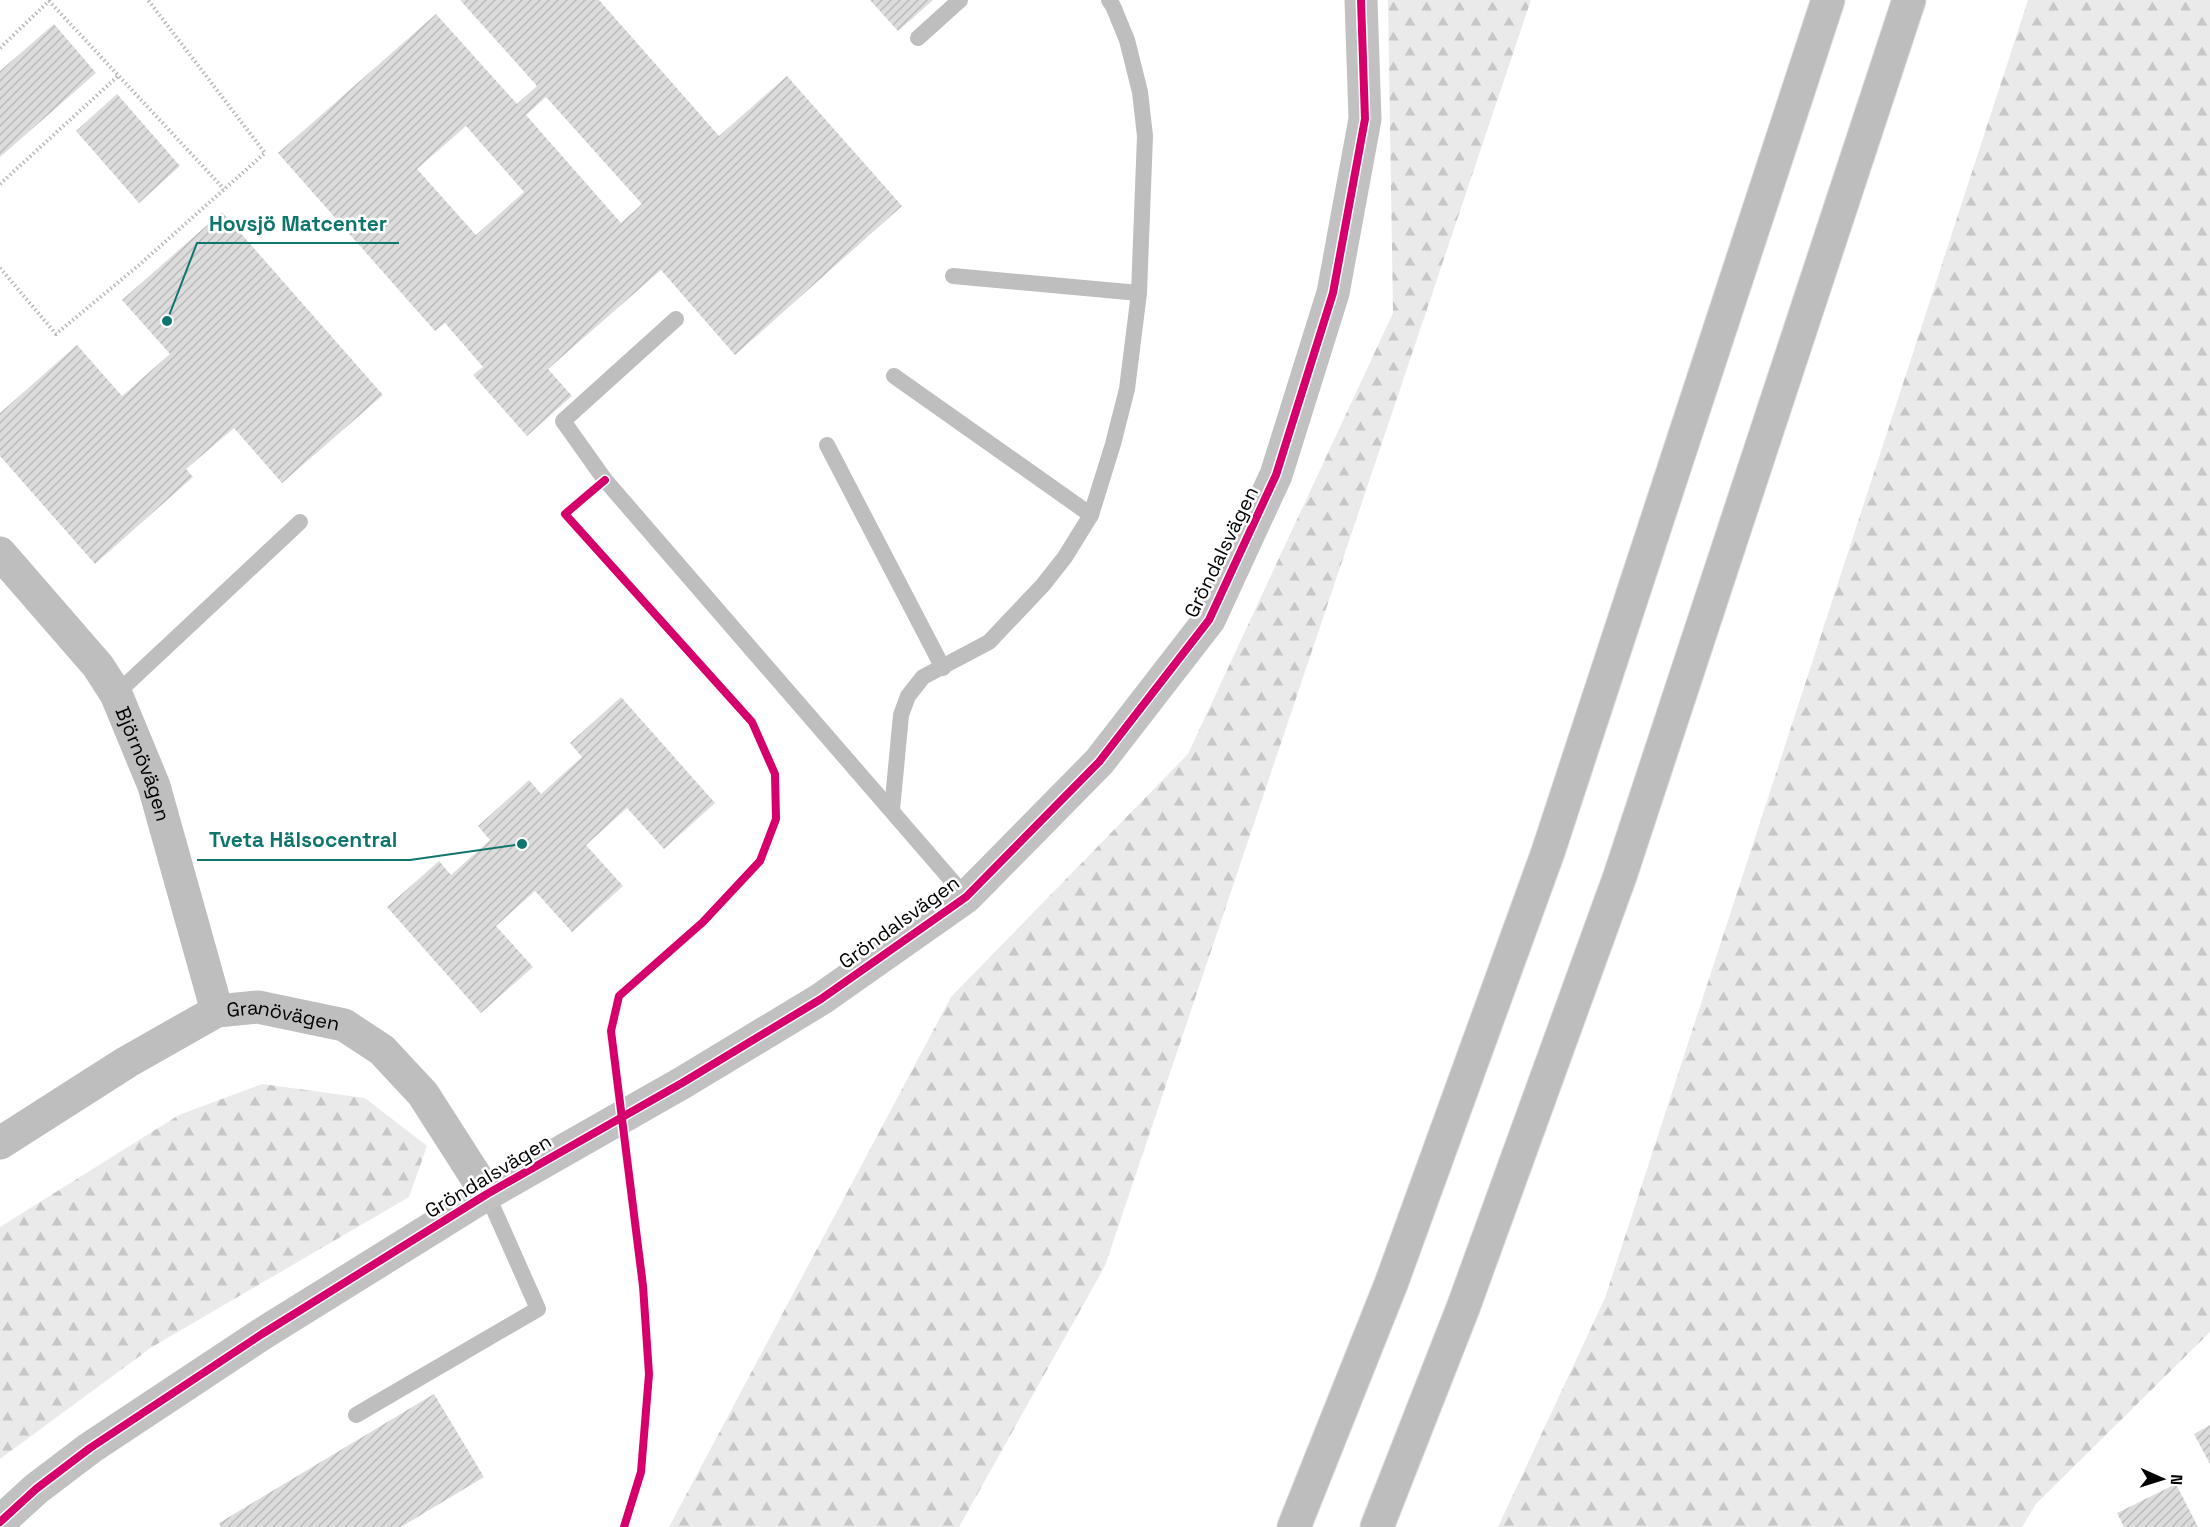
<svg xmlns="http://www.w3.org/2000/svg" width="2210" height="1527" font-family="'Space Grotesk',sans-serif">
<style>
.forest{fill:url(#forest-firs)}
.building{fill:url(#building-hatch);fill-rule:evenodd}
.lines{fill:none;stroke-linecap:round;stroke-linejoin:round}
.highway-casing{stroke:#dbdbdb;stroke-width:35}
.path{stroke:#b8b8b8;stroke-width:4;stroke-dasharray:1.5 3;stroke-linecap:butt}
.lane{stroke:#bebebe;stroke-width:16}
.street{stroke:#bebebe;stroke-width:33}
.secondary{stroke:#c1c1c1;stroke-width:33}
.highway{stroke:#bdbdbd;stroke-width:33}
.cycleway-casing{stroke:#fff;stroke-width:11}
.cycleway{stroke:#d6006c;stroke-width:8}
.labels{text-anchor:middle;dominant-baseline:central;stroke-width:5;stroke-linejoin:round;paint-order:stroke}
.street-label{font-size:20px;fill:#000;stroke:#fff}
.leader{fill:none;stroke:#0f766e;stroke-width:2}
.callout-dot{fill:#0f766e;stroke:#fff;stroke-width:2}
.callout-label{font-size:21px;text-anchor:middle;font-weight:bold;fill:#0f766e;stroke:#fff;stroke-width:5;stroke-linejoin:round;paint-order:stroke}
</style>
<defs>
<pattern id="forest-firs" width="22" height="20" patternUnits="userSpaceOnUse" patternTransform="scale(1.5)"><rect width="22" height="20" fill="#eaeaea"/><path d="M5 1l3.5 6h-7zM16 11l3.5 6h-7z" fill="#c7c7c7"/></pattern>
<pattern id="building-hatch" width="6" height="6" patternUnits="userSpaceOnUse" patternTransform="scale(1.5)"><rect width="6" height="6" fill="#dcdcdc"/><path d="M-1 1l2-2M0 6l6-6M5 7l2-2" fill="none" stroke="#bbb"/></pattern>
</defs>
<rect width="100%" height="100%" fill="#fff"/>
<g class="forest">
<polygon points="1388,0 1531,0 1105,1266 959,1527 669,1527 951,997 1188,754 1393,313"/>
<polygon points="2028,0 2210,0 2210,1332 2036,1504 2022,1527 1498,1527 1605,1298"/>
<polygon points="262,1084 365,1098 427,1146 409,1197 152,1347 0,1459 0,1227 179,1115"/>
</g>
<g class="building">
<path d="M460 0H599L719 136 787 76 902 206 735 355 661 270 548 369 572 396 527 436 473 375 483 367 445 323 435 331 278 153 436 14 517 104 537 86ZM546 97 642 204 621 223 526 115ZM466 126 524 192 476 235 417 169Z"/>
<polygon points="870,0 933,0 898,31"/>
<polygon points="54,24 96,73 0,157 0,71"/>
<polygon points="117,94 180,166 139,203 76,131"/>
<polygon points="222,212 383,395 282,483 234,428 186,469 193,477 95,564 0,456 0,413 77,345 122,396 170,354 122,300"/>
<polygon points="621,697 715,803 664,849 627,808 586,845 623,886 572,932 535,891 496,926 533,967 481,1013 387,907 439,861 451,875 490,840 478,826 529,780 541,794 582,757 570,743"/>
<polygon points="434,1394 484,1477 401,1527 221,1527 219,1523"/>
<polygon points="2210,1425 2210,1464 2194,1434"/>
<polygon points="2176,1484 2198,1527 2124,1527 2117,1513"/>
</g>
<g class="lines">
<g class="highway-casing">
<g id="highway">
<polyline points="1294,1527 1391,1284 1548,852 1828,0"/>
<polyline points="1377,1527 1463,1308 1620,876 1909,0"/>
</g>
</g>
<g class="path">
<polyline points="0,48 49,1 224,189"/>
<polyline points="0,184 118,76"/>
<polyline points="0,268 56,334 139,265 265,153 148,0"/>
</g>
<g class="lane">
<polyline points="918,38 960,0"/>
<polyline points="953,276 1139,293"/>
<polyline points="676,319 563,421 605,480 966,897"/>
<polyline points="894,376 1091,515"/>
<polyline points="827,445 943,668"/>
<polyline points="116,694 300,522"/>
<polyline points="892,810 901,715 908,696 923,677 989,642 1043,585 1065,557 1091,515 1113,444 1127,389 1139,293 1145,136 1140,92 1127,40 1113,6 1109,0"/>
<polyline points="356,1415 538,1309 487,1194"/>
</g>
<g class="street">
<path id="s1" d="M0 553 98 666 116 694 154 786 217 1011"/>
<path id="s2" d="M0 1143 127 1062 217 1011 258 1007 344 1025 382 1050 423 1094 487 1194"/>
</g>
<polyline class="secondary" points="0,1522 36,1489 90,1448 262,1334 487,1194 682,1083 821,999 966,897 1099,762 1209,620 1276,475 1333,293 1365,119 1361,0"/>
<use href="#highway" class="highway"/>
<g class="cycleway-casing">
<g id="cycleway">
<polyline points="605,480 565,514 752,722 775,774 776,819 760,861 703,922 619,996 611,1031 643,1286 649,1374 641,1472 624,1527"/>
<polyline points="0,1522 36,1489 90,1448 262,1334 487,1194 682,1083 821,999 966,897 1099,762 1209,620 1276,475 1333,293 1365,119 1361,0"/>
</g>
</g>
<use href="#cycleway" class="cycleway"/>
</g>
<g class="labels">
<g class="street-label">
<text transform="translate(1221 552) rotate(-64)">Gröndalsvägen</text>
<text stroke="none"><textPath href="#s1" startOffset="258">Björnövägen</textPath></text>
<text transform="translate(899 922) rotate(-36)">Gröndalsvägen</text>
<text stroke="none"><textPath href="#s2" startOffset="321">Granövägen</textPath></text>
<text transform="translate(488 1176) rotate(-31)">Gröndalsvägen</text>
</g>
</g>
<path class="leader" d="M167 321L197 243H399M522 844L410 860H197"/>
<g class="callout-dot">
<circle cx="167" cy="321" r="6"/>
<circle cx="522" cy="844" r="6"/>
</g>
<g class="callout-label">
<text x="298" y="231">Hovsjö Matcenter</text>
<text x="303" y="847">Tveta Hälsocentral</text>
</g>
<g transform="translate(2162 1479) rotate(93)" stroke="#ffffff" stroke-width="4.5" paint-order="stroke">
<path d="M0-4.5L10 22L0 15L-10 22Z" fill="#000000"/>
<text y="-9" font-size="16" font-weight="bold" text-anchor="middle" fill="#000000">N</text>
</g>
</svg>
